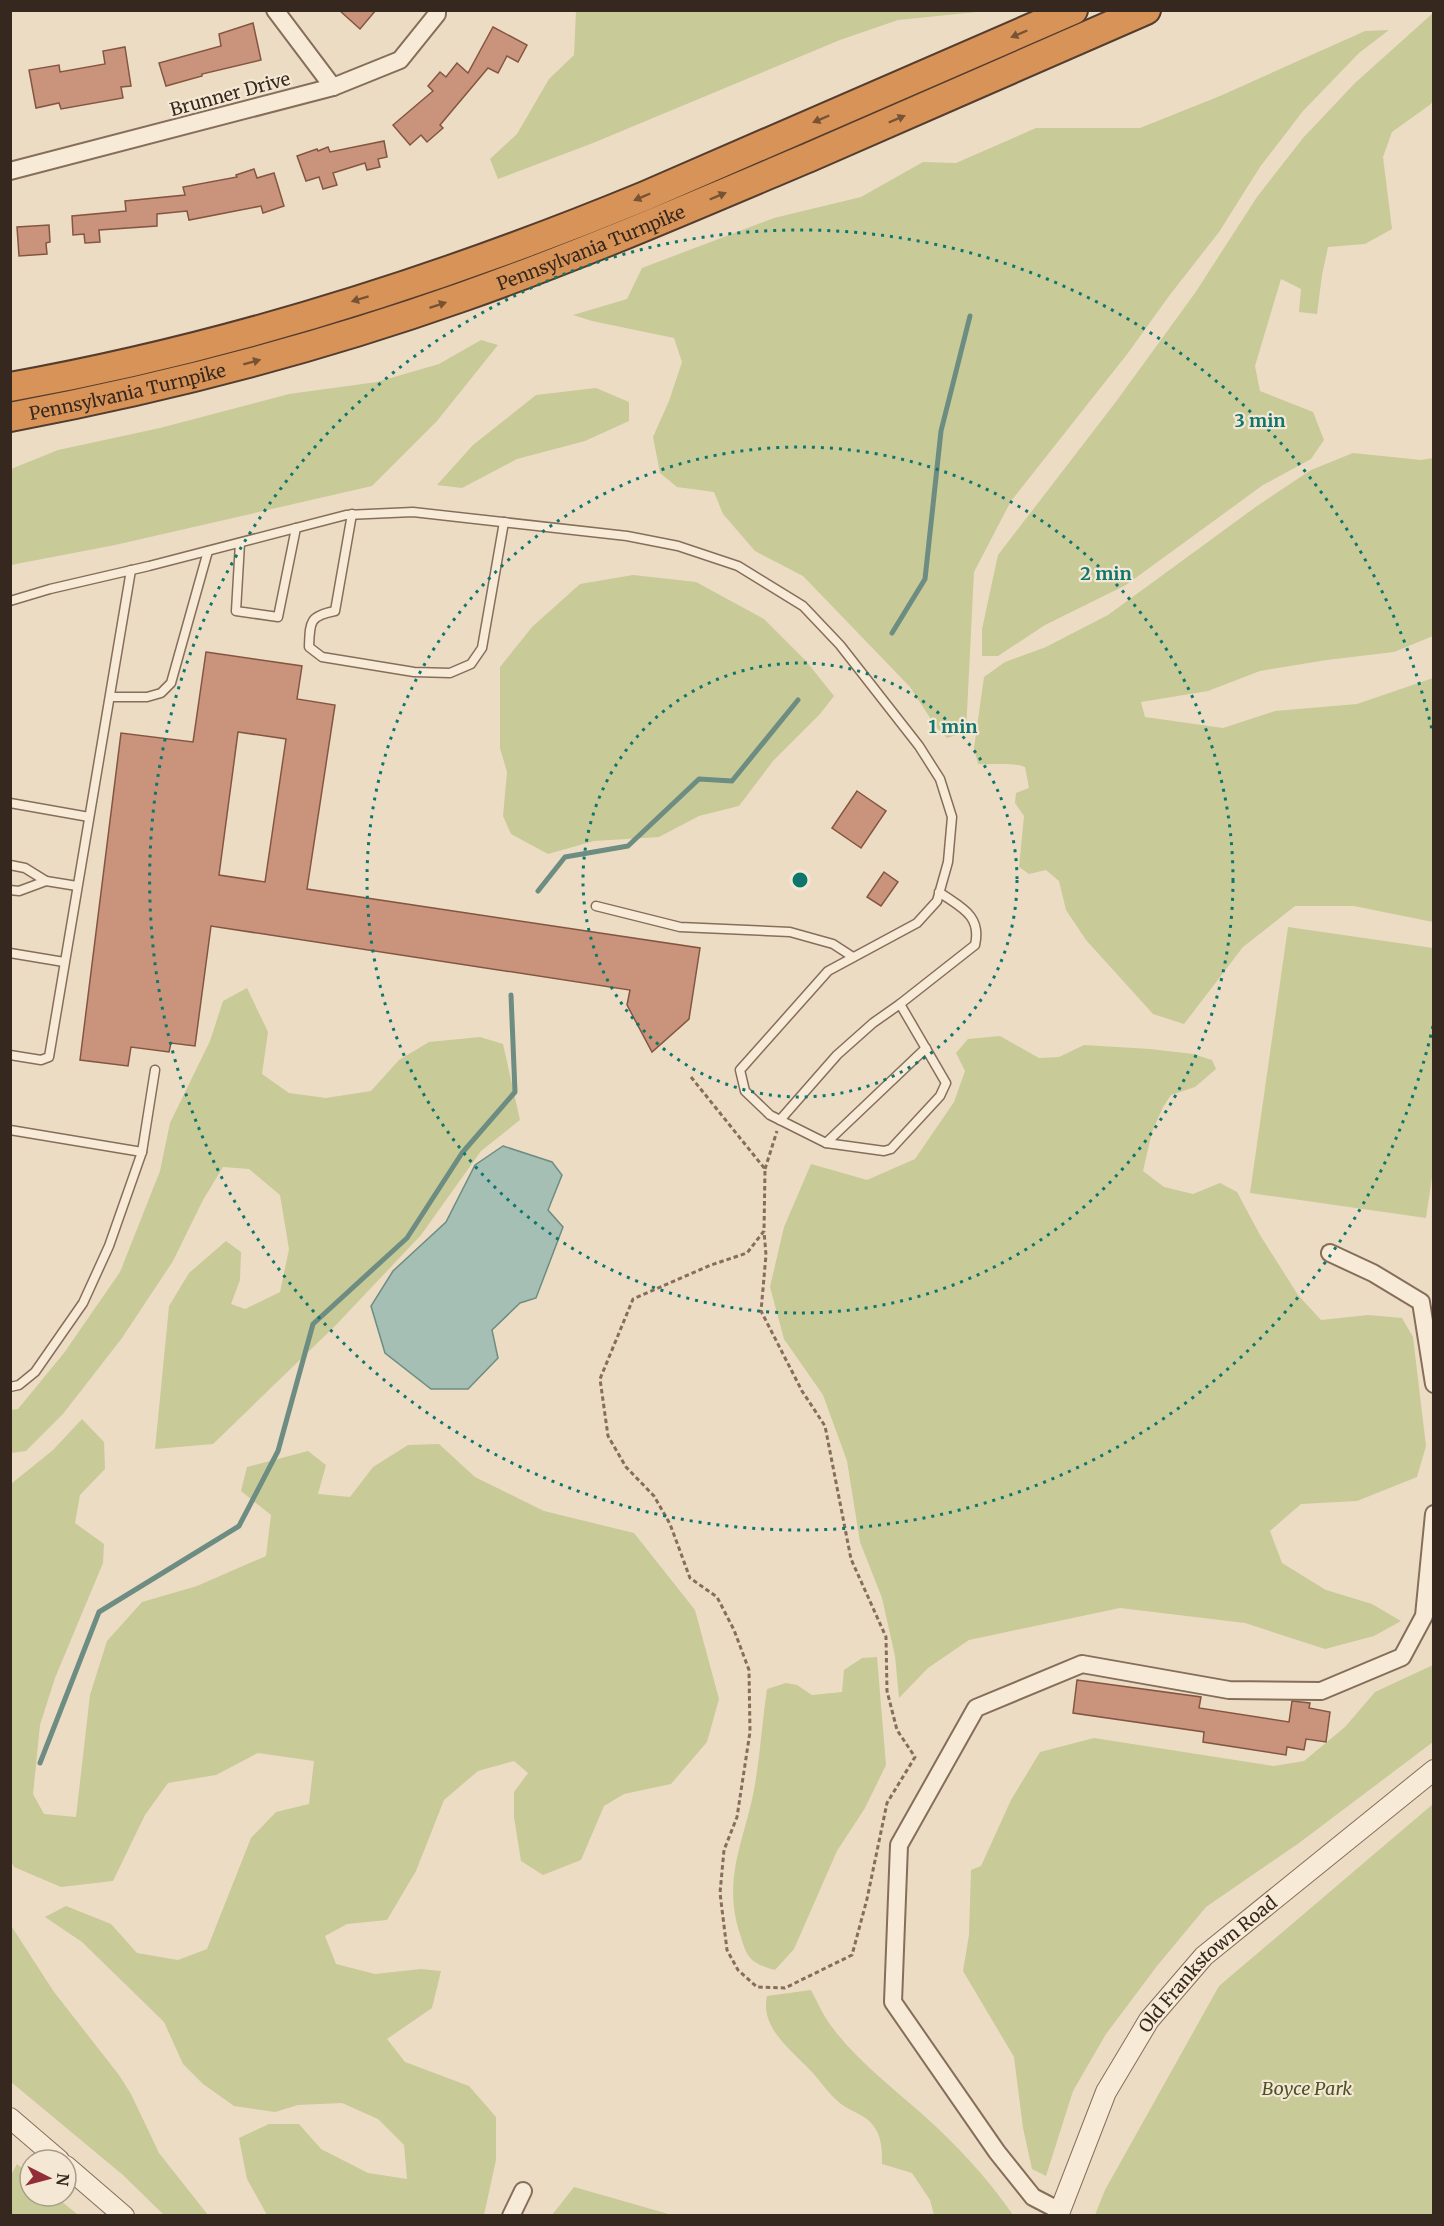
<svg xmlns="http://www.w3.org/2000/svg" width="1444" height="2226" font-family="Merriweather,serif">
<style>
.green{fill:#c8ca98}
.water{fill:#a5bfb5;stroke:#6d8d82;stroke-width:1.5}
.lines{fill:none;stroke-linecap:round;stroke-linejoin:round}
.stream{stroke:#6d8d82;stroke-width:5}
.building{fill:#c9947b;stroke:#845642;stroke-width:1.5;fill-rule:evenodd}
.service-casing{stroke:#866e5b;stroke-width:11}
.minor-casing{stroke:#866e5b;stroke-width:20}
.tertiary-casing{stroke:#866e5b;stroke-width:22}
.motorway-casing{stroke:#543d2f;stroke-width:32}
.path{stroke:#866e5b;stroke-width:3;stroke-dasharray:4.5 3;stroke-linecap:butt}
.service{stroke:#f7ebd7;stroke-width:8}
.minor{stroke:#f7ebd7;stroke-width:16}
.tertiary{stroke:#f7ebd7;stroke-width:20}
.motorway{stroke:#d89458;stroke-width:28}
.oneway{fill:#775335}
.ring{fill:none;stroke:#0f766e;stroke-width:3;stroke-dasharray:3 6}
.labels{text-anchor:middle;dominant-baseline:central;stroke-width:4.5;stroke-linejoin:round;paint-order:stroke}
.street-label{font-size:18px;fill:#36281e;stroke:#f4e7d3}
.park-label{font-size:18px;font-style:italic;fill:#4b5226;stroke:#f4e7d3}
.centre{fill:#0f766e;stroke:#f4e7d3;stroke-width:3}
.ring-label{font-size:18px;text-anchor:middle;font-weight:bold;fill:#0f766e;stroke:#f4e7d3;stroke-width:4.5;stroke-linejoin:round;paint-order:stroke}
</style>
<rect width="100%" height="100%" fill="#ecdcc4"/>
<g class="green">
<polygon points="576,11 576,10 987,11 898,20 840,40 593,143 498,179 490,159 517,134 549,79 574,55"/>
<polygon points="1433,13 1433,99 1431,104 1392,132 1383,157 1392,229 1365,244 1328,247 1322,275 1317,314 1299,312 1301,289 1281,279 1255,366 1260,391 1313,412 1324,440 1311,459 1263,485 1126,585 1045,625 998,656 982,656 982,629 998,555 1115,403 1195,293 1257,197 1303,138 1355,83"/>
<polygon points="1389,30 1359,53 1303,111 1260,167 1219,232 1169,296 1128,353 1011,501 974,572 966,732 947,738 936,727 910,687 803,576 755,551 723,514 714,492 677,487 660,473 653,437 669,401 682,362 674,338 592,321 573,315 627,299 642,268 774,218 861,197 923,162 956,163 1036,128 1140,128 1220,96 1365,31"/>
<polygon points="481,340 498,345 437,421 372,486 115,545 11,565 11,469 58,450 160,428 289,394 377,382 439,364"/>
<polygon points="596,388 629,402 629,421 585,441 517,459 462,488 437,485 473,445 536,395"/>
<path d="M1353 453 1421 460 1433 458V636L1394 652 1327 660 1260 671 1208 691 1141 702 1145 717 1223 728 1275 711 1357 704 1433 678V922L1354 906H1295L1243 947 1184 1024 1153 1014 1086 940 1066 910 1059 881 1046 870 1029 874 1019 867 1024 816 1015 803 1016 793 1029 788 1025 767C1011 762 994 765 978 764L974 748 984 677 1005 662 1046 647 1108 615 1257 506 1311 470Z"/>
<polygon points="633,575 696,582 764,619 806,661 834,696 820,714 773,761 739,806 699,816 659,837 594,841 548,854 511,834 503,816 507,772 500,748 500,667 532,627 580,584"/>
<polygon points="1288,927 1433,948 1434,1164 1426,1218 1250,1193"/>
<polygon points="247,988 268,1032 262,1074 289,1093 326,1098 371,1091 399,1060 429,1042 480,1037 503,1044 520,1120 481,1151 421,1235 336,1325 213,1444 155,1449 169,1306 189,1273 226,1241 241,1252 240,1280 231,1304 245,1309 280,1292 289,1249 280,1195 249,1169 223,1167 203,1200 173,1261 122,1338 63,1414 26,1451 11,1453 11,1410 18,1409 64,1353 120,1272 160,1171 170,1123 210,1041 223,1001"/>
<polygon points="1000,1036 1039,1058 1059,1057 1084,1045 1150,1049 1193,1054 1212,1060 1216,1069 1195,1087 1171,1095 1163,1107 1152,1132 1143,1171 1164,1187 1193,1194 1220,1183 1237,1192 1260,1235 1298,1295 1321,1320 1368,1315 1402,1318 1413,1337 1426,1446 1417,1477 1357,1501 1301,1504 1270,1531 1282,1563 1326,1590 1372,1604 1401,1621 1374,1636 1325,1649 1245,1623 1120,1608 969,1640 928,1668 899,1698 895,1656 882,1598 860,1542 847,1461 823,1395 784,1339 770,1287 784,1227 811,1164 867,1180 915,1159 954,1102 965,1071 956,1053 968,1039"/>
<polygon points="82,1419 104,1442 105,1469 80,1495 75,1523 104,1544 103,1563 55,1678 40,1725 33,1794 44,1814 76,1817 90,1695 107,1641 142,1602 197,1586 266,1556 271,1515 241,1491 247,1467 308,1451 326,1465 318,1494 350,1497 373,1467 408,1445 439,1444 475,1477 544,1511 634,1533 695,1610 719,1699 707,1742 671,1784 624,1794 604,1806 581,1860 543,1875 521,1861 514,1817 514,1792 528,1773 514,1761 478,1771 444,1800 416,1871 387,1920 347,1924 325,1936 336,1964 375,1974 421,1969 441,1971 432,2008 387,2039 405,2062 469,2086 496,2117 496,2160 484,2215 267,2215 247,2179 239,2138 269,2124 299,2124 321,2149 368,2173 407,2179 404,2145 378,2119 342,2103 298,2105 275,2112 234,2106 203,2084 183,2064 164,2022 82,1942 45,1917 66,1906 111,1924 137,1953 178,1960 207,1949 251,1838 276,1812 309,1804 314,1761 258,1753 216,1775 168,1783 145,1815 113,1881 61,1887 14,1867 10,1860 11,1484 53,1450"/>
<path d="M877 1657 886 1765 865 1808 837 1851 794 1949 775 1970C750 1963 747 1958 740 1934 722 1879 744 1842 754 1790 760 1757 762 1723 767 1689L786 1683 797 1685 812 1695 842 1692 844 1670 862 1658Z"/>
<polygon points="1433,1665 1433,1742 1299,1843 1206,1907 1157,1966 1106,2034 1073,2091 1046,2176 1032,2169 1023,2128 1014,2057 963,1971 969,1935 971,1870 981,1866 1011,1800 1040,1752 1094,1738 1274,1766 1304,1761 1345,1727 1375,1692"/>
<polygon points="1433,1804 1433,2215 1095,2215 1105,2190 1219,1986"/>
<polygon points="10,1924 54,1992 119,2075 131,2094 159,2153 208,2215 164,2215 123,2175 11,2082"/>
<path d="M811 1990C817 2001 822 2013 829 2023 854 2058 888 2084 921 2113 956 2144 987 2177 1013 2215H934L930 2200 912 2173 882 2164C882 2149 882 2136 872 2124 865 2115 850 2111 841 2104 829 2095 820 2080 809 2069 790 2049 760 2027 767 1996Z"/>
<polygon points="17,2164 30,2175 30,2196 55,2196 78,2215 11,2215 11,2175"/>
<polygon points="574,2187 672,2215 552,2215"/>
</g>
<polygon class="water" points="503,1146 552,1162 562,1175 548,1210 563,1227 536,1298 520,1303 492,1330 498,1358 468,1389 431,1389 385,1353 371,1306 393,1271 446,1222 475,1165"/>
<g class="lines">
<g class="stream">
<polyline points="892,633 925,579 941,431 970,316"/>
<polyline points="538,891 565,857 628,846 699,779 732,781 798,700"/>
<polyline points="40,1763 99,1612 239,1526 278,1451 313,1324 407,1238 462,1153 515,1092 511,995"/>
</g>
</g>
<g class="building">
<polygon points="339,10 376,10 360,29"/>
<polygon points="253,23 261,60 202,74 202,76 166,86 159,63 221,46 219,34"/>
<polygon points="493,27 527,45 518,62 507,56 498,73 488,68 440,125 443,128 427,142 421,135 410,145 393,125 433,91 428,86 440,72 446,77 457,63 468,73"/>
<polygon points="125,47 131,86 121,87 123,98 61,109 59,103 36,108 29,70 59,65 60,72 105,64 103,51"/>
<polygon points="384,141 387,157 378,159 380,167 367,170 365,163 333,173 337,185 323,189 319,177 306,181 297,156 317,149 318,151 328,147 330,152"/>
<polygon points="254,169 257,178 274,173 284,206 263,213 261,206 189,220 187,211 157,214 157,226 99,230 100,242 85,243 84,234 73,235 72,216 126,211 125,201 185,195 183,187 237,177 236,175"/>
<polygon points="49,225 50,242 46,243 47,254 19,256 17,227"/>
<path d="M206 652 302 666 297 699 335 705 307 889 700 948 689 1019 652 1052 627 1005 630 990 211 926 195 1046 171 1043 169 1052 131 1047 128 1066 80 1060 121 733 193 742ZM238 732 286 739 265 882 219 875Z"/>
<polygon points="857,791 886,811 861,848 832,828"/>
<polygon points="884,872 898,882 881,906 867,897"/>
<polygon points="1077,1680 1201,1697 1199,1708 1289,1722 1292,1701 1310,1703 1309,1708 1330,1712 1326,1742 1306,1739 1304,1750 1287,1747 1286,1755 1203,1742 1204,1732 1073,1713"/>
</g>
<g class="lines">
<g class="service-casing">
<g id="service">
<path d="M352 514 335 611C309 616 310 622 309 647L322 657 414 672 450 673 471 664 482 648 504 522"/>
<polyline points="240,543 236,611 278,617 296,528"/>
<path d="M10 601 50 589 149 566 346 515 413 512 627 536 678 546 738 566 803 606 840 645 919 746 940 779 952 817 948 862 937 901 917 923 828 971 740 1070 745 1091 770 1115 826 1143 884 1151 891 1149 940 1096 946 1083 900 1004 975 945C982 915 960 907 939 892"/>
<polyline points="111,697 147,697 161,693 171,683 208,551"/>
<polyline points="10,803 89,817"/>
<polyline points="10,865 25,868 46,881 19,891 10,890"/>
<polyline points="46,881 77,886"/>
<polyline points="596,906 680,927 790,932 833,944 853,957"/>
<polyline points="10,953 64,962"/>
<path d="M10 1055 41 1060 49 1057C75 894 105 733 131 570"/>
<polyline points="780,1120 837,1055 873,1023 900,1004"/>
<polyline points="10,1130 142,1152"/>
<polyline points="826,1143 926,1048"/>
<polyline points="10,1387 19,1385 35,1372 83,1303 109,1246 142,1152 155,1070"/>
</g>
</g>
<g class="minor-casing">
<g id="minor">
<polyline points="275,10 333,87"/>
<polyline points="10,171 333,87 400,60 437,14 437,10"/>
<polyline points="1330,1253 1373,1273 1421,1302 1434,1384"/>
<polyline points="1060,2211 1033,2197 997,2152 893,2002 899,1845 976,1708 1082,1664 1229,1690 1321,1691 1402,1657 1424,1616 1434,1514"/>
<polyline points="511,2216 523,2191"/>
</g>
</g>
<g class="tertiary-casing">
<g id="tertiary">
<polyline points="10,2118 59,2160"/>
<polyline points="66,2166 124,2216"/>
<path id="s1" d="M1058 2216 1106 2092 1149 2020 1204 1956 1434 1770"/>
</g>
</g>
<g class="motorway-casing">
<g id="motorway">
<path d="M10 387C228 348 441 280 645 196L1073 10"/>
<path id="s2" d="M10 417C164 388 315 349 462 297 581 255 696 205 812 156 923 107 1035 59 1146 10"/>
</g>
</g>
<g class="path">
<polyline points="691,1077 765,1169 764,1231 747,1253 711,1265 633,1299 600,1379 608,1436 626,1467 654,1496 670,1524 690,1578 717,1597 734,1630 749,1670 750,1732 737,1817 724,1850 720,1893 727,1950 738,1970 757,1987 785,1988 852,1955 867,1899 887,1803 915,1757 897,1730 887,1691 886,1637 851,1559 825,1426 802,1391 761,1311 766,1255 764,1231"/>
<polyline points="765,1169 777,1131"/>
</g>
<use href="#service" class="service"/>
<use href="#minor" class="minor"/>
<use href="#tertiary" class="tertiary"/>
<use href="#motorway" class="motorway"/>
</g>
<defs><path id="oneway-solid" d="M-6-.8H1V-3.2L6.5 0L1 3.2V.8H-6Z" transform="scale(1.5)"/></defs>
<g class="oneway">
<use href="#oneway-solid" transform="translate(1019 34) rotate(157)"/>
<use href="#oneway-solid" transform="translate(821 119) rotate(157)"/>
<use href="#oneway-solid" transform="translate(897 119) rotate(-23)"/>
<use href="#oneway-solid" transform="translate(718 196) rotate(-23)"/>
<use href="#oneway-solid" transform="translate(642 197) rotate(157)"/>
<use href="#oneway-solid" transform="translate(360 299) rotate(163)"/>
<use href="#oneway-solid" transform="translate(438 305) rotate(-18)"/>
<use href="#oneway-solid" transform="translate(252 362) rotate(-15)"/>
</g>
<g class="ring">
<circle cx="800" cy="880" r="217"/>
<circle cx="800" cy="880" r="433"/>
<path d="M1433 1026A650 650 0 1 1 1433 734"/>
</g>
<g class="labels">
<g class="street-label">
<text transform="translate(230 94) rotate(-15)">Brunner Drive</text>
<text stroke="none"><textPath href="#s2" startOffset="606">Pennsylvania Turnpike</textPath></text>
<text stroke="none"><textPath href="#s2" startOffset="120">Pennsylvania Turnpike</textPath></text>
<text stroke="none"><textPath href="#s1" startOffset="298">Old Frankstown Road</textPath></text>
</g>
<g class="park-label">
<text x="1307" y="2088">Boyce Park</text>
</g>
</g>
<circle cx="800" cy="880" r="9" class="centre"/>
<g class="ring-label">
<text x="1260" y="427">3 min</text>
<text x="1106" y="580">2 min</text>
<text x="953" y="733">1 min</text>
</g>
<rect width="1444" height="2226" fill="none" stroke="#36281e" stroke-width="24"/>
<g transform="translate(48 2178) rotate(96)"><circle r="28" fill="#f4e7d3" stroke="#a89b8b" stroke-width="1.5"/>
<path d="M0-4.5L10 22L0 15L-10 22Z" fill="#922e37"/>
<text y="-9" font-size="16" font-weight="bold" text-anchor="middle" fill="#36281e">N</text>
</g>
</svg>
